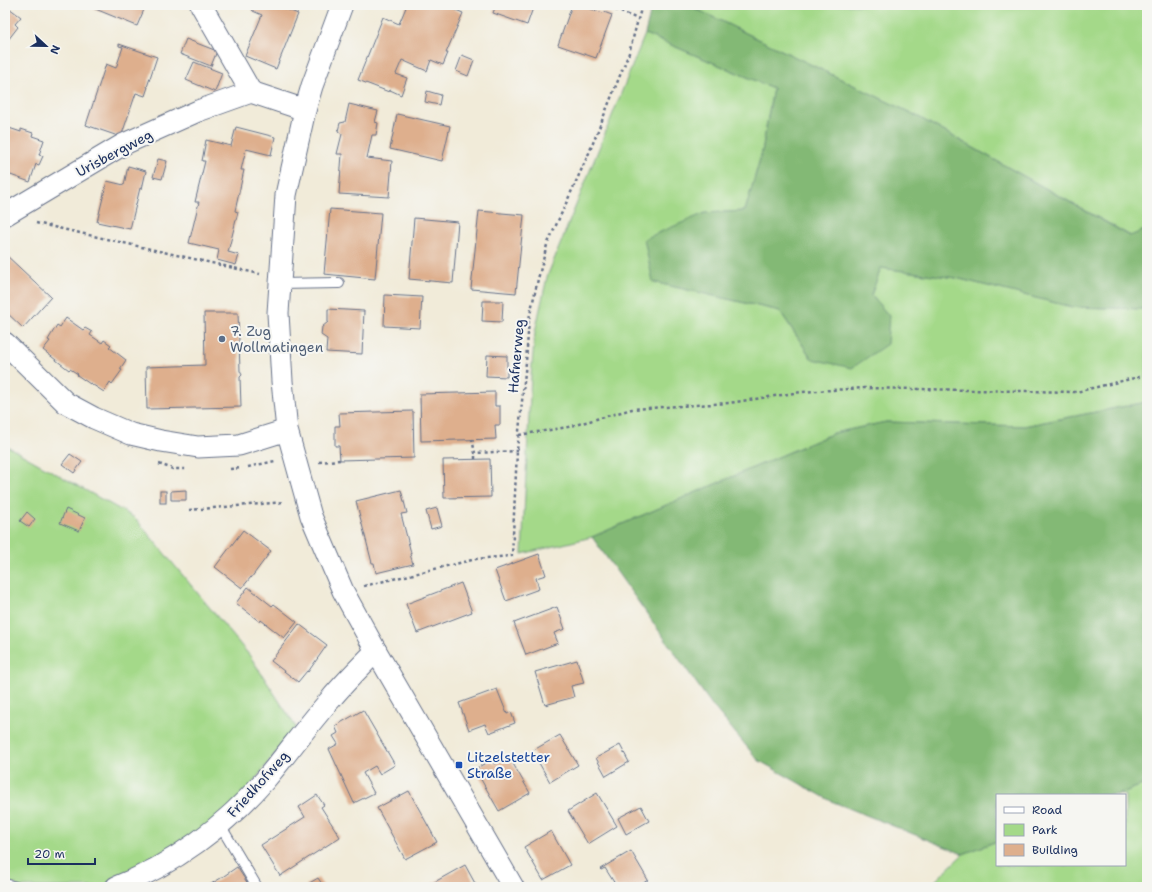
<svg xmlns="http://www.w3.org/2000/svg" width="1152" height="892" font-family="'Shantell Sans',sans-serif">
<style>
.green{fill:#a4d989;stroke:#608474}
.forest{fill:#83b975;stroke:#4f746a}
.building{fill:#deaf8d}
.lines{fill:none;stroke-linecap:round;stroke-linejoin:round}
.service-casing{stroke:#667189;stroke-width:12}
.minor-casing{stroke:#667189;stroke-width:23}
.path{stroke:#667189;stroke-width:2.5;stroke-dasharray:3 3;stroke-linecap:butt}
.service{stroke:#fff;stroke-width:10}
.minor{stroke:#fff;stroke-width:21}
.service-dot{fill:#5c6f8a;stroke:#f6f6f2;stroke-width:1.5}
.transit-dot{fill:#1a4fb4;stroke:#f6f6f2;stroke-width:1.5}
.labels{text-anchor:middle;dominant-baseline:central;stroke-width:4;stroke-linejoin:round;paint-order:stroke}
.street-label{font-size:14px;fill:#1b2f5e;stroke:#f6f6f2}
.service-label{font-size:14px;fill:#4e5e75;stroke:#f6f6f2;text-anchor:start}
.transit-label{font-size:14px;fill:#164399;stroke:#f6f6f2;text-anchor:start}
</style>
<rect width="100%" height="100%" fill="#f6f6f2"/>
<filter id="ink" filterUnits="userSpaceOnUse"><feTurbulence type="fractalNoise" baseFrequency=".025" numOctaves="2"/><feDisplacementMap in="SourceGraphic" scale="8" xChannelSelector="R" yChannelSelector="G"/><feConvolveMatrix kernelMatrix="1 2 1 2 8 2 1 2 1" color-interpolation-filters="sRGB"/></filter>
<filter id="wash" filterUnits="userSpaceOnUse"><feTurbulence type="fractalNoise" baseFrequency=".012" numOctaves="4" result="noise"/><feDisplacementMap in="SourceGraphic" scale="16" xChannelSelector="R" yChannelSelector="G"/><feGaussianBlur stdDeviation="0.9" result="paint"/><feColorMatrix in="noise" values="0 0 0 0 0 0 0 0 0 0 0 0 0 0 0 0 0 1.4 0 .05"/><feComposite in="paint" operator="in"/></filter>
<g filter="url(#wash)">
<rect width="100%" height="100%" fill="#f1ebd9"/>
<g class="green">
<polygon points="688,5 1147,5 1147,229 1131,236 913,114"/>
<polygon points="645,34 773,88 762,152 745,211 705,213 653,282 780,311 812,359 889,316 871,295 881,268 956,278 1072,307 1147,309 1147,402 1024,426 886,422 834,433 592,537 522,554 531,375 535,332 547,277"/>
<polygon points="5,445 135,518 250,656 296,727 220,825 116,887 5,887"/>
<polygon points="1147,783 1147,887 929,887 963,854 997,841 997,865 1125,865 1125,795 1117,795"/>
</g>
<g class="forest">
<polygon points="652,5 688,5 913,114 1130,236 1147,229 1147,309 1072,307 956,278 881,268 871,295 889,316 887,344 852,368 812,359 780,311 653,282 644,239 705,213 745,211 762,152 773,88 645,34"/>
<polygon points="1147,402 1147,783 1117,795 997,795 997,841 963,854 831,801 758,760 712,705 592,537 834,433 886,422 1024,426"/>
</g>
<g id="blocks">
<g class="building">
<polygon points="5,5 21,17 15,24 18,27 8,40 5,38"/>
<polygon points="94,5 146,5 137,26 93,8"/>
<polygon points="250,5 280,5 279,6 298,14 276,69 245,56 262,15 253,11"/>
<polygon points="407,5 444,5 463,13 446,53 448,53 443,65 431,60 427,71 402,60 396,74 407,78 401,95 390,90 389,92 358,80 383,17 399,24"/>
<polygon points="496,5 534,5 527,25 493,13"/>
<polygon points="572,5 579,5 603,13 604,12 612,15 596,58 558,45"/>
<polygon points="186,39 217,51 211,66 180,54"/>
<polygon points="119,44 157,57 147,87 148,87 145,96 136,93 121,137 86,125 106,64 116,68 123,47 119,46"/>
<polygon points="462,55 474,60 468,76 456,71"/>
<polygon points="194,62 222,73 215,92 186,80"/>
<polygon points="427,91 441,95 439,105 425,102"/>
<polygon points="349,104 378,111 375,122 378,123 376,135 372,135 367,158 392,161 389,197 339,194 342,154 337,154 342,134 338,131 340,123 345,122"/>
<polygon points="397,114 450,126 442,161 390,149"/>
<polygon points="236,127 275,137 271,155 246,149 241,170 244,170 235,211 238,212 228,252 239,255 236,265 217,260 219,250 189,243 199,202 195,202 205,161 202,161 206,140 231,146"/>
<polygon points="9,128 21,132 21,129 33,133 32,136 44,140 39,155 43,156 39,165 36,164 30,182 5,173 5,154 8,146 5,145 5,138"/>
<polygon points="158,159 167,161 162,179 153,177"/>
<polygon points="128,166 146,171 142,189 140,188 130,229 97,222 107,181 124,185"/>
<polygon points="330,209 381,213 375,279 324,274"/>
<polygon points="479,211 524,215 516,293 471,289"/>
<polygon points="414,218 458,222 453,283 409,279"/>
<polygon points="5,254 51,297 23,328 5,311"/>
<polygon points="385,295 422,297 420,328 384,326"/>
<polygon points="483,301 503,301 502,322 482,321"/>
<polygon points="328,309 364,311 362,354 326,352 327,339 321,335 322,327 328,322"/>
<polygon points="204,313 238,313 240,371 242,375 240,377 241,407 147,409 146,367 205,365"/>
<polygon points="66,318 83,330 85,328 92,332 90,335 102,343 104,340 111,345 109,347 126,360 120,369 122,370 112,384 110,382 104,392 90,383 90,384 77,375 78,374 70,369 69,370 43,350 50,341 48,340 57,325 60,327"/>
<polygon points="487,355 507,356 507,377 486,376"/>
<polygon points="495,392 495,406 500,406 500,425 495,425 496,439 421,441 420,394"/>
<polygon points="413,411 414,458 340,460 339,446 335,446 335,426 340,426 339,413"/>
<polygon points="70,454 82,462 74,473 62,464"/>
<polygon points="490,459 491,497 444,498 443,460"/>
<polygon points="186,490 186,500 171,500 171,491"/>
<polygon points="401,490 407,513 401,514 411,553 410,554 413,564 376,573 374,563 372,563 356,501"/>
<rect x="160" y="491" width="6" height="12"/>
<polygon points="437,508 442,526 431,529 426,511"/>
<polygon points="66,509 85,518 79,531 60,523"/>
<polygon points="27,512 35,519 29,527 20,521"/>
<polygon points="243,530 271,551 251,578 251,577 242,588 215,567"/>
<polygon points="539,554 546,575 536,578 539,589 506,601 495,570"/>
<polygon points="461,583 472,612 417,633 406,604"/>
<polygon points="248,587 272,606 274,604 297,622 284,638 261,620 260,622 236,603"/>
<polygon points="557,607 565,629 554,633 558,643 526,655 514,623"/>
<polygon points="299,624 327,645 308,672 307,671 298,682 271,661"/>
<polygon points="577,660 584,683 571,686 574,697 545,705 535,672"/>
<polygon points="497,689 507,714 511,712 515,723 489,733 485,724 469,730 459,703"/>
<polygon points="363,710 395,765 380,774 375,766 363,773 374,793 354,803 329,749 338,744 333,736 338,733 335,726"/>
<polygon points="560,735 578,765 550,782 532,751"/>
<polygon points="620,745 629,762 606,776 596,758"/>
<polygon points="508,755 530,793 499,811 475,769 491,760 494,764"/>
<polygon points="409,791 437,842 405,859 377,808"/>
<polygon points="597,793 617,826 588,844 568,811"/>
<polygon points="317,795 324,805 321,807 340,837 280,876 261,845 305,817 299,807"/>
<polygon points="641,806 649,821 626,834 618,818"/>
<polygon points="551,831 570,865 543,880 524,847"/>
<polygon points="631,851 648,880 637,887 617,887 605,868 601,870 600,869"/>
<polygon points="465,865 477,887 433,887 431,884"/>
<polygon points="237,867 250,887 206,887 221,878"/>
<polygon points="318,878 324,887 308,887 306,885"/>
</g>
</g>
</g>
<g filter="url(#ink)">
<use href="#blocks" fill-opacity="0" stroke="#667189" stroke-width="1"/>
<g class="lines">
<g class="service-casing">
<g id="service">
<polyline points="279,284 339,283"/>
<polyline points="220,825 257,887"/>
<polyline points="5,884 16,887"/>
</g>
</g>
<g class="minor-casing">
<g id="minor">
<polyline points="201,5 251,92"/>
<polyline points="342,5 312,86 305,110 286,195 278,313 282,381 287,430 311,516 343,591 376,651 513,887"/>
<polyline points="251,92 305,110"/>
<polyline points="5,215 124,144 198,111 251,92"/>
<polyline points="5,343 66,403 94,418 131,434 161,441 198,447 239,445 287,430"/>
<path d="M116 887C173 865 225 826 265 780 287 754 307 726 330 700 344 683 360 667 376 651"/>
</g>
</g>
<g class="path">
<polyline points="604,5 638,19"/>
<polyline points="36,223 260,274"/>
<polyline points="519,435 568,427 632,409 729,403 801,392 864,388 1076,392 1147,375"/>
<polyline points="472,439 475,453 517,451"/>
<polyline points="475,459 475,453"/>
<polyline points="319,462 340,460"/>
<polyline points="159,464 173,469 187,469"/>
<polyline points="248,467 275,461"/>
<polyline points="230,469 241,468"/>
<polyline points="189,510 284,502"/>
<polyline points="364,586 476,559 512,556 517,451 526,362 529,319 538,279 547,245 589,153 629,53 642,5"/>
</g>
<use href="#service" class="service"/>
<use href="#minor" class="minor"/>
</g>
</g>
<circle class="service-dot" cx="222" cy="339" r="4"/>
<rect class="transit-dot" x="455" y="761" width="8" height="8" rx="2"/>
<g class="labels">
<g class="street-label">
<text transform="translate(114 153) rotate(-28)">Urisbergweg</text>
<text transform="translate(516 356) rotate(-85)">Hafnerweg</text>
<text transform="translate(258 784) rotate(-48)">Friedhofweg</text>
</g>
<g class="service-label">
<text x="230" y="331">7. Zug<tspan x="230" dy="16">Wollmatingen</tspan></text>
</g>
<g class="transit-label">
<text x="467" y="757">Litzelstetter<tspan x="467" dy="16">Straße</tspan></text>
</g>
</g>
<rect width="1152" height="892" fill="none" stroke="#f6f6f2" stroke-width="20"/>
<rect x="996" y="794" width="130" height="72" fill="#f6f6f2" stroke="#9ea6b7"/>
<rect x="1004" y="807" width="20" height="6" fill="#ffffff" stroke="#9ea6b7"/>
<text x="1032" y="814" font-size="12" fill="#1b2f5e">Road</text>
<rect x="1004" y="824" width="20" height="12" fill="#a4d989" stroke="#9ea6b7"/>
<text x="1032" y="834" font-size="12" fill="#1b2f5e">Park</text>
<rect x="1004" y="844" width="20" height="12" fill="#deaf8d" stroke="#9ea6b7"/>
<text x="1032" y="854" font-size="12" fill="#1b2f5e">Building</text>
<g transform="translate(46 46) rotate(112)" stroke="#f6f6f2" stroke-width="3" paint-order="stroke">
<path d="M0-3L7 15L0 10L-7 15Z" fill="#1b2f5e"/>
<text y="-6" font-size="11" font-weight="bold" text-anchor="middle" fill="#1b2f5e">N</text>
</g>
<path d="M28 858v6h67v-6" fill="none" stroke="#1b2f5e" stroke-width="2"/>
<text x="34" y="858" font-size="12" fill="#1b2f5e" stroke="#f6f6f2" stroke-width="3" paint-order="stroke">20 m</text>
</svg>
